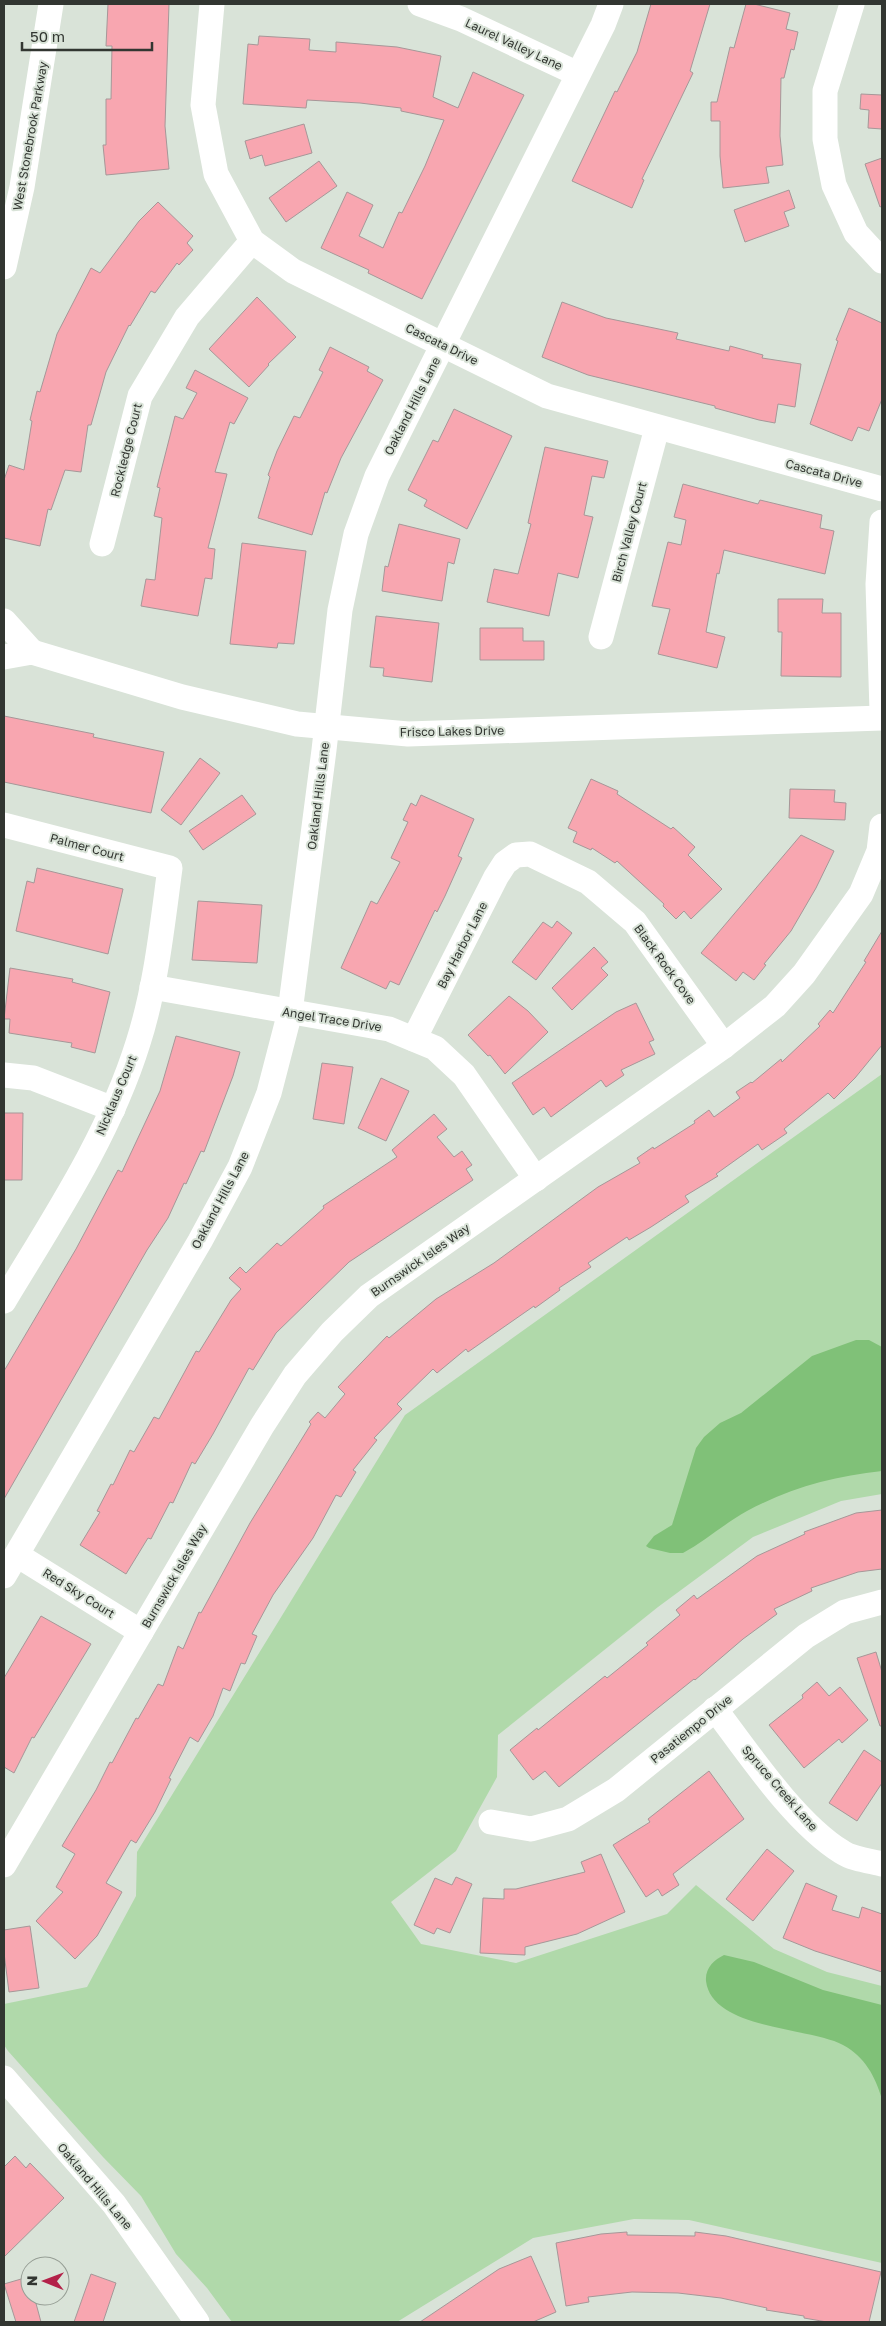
<svg xmlns="http://www.w3.org/2000/svg" width="886" height="2326" font-family="'Golos Text',sans-serif">
<style>
.green{fill:#b0d9aa}
.water{fill:#80c178}
.building{fill:#f8a6b0;stroke:#a69798}
.lines{fill:none;stroke-linecap:round;stroke-linejoin:round}
.minor{stroke:#fff;stroke-width:25}
.labels{text-anchor:middle;dominant-baseline:central;stroke-width:4;stroke-linejoin:round;paint-order:stroke}
.street-label{font-size:12px;fill:#323631;stroke:#d9e3d8}
</style>
<rect width="100%" height="100%" fill="#d9e3d8"/>
<polygon class="green" points="882,1074 882,1494 841,1501 753,1537 658,1607 498,1735 497,1777 456,1851 391,1902 421,1944 516,1963 667,1914 696,1885 774,1949 827,1972 882,1986 882,2263 689,2220 634,2219 533,2238 397,2322 232,2322 207,2288 176,2254 141,2196 103,2157 8,2051 4,2045 4,2004 87,1987 136,1896 137,1852 405,1415"/>
<g class="water">
<path d="M856 1340H869L882 1347V1471C834 1476 790 1488 747 1511 724 1524 705 1541 683 1553H670L649 1548 646 1546 654 1536 672 1525 696 1448 704 1437 720 1423 741 1413 812 1356Z"/>
<path d="M724 1955 754 1962 823 1990 882 2005V2099C875 2076 865 2057 843 2045 810 2027 712 2030 706 1981 705 1968 714 1960 724 1955Z"/>
</g>
<g class="building">
<polygon points="108,4 169,4 165,126 169,169 106,175 103,145 106,145 106,99 111,99 112,46 106,46"/>
<polygon points="651,4 710,4 690,71 693,73 642,179 644,180 632,208 572,181 615,91 617,92 637,52"/>
<polygon points="746,4 754,4 790,13 786,29 798,32 794,50 791,49 784,78 781,78 780,136 783,165 766,167 769,183 723,188 720,156 720,121 711,121 711,102 717,102 730,47 734,48"/>
<polygon points="259,36 310,39 309,50 336,52 336,42 397,47 441,56 433,97 458,108 473,72 524,95 422,299 368,273 369,270 321,248 347,192 373,205 359,236 383,248 399,212 402,213 425,166 444,120 401,111 401,108 360,103 307,100 306,108 243,104 248,44 258,45"/>
<polygon points="861,94 882,95 882,129 868,128 869,110 860,109"/>
<polygon points="304,124 312,153 265,166 262,155 250,159 245,141"/>
<polygon points="882,158 882,206 880,207 865,164"/>
<polygon points="319,161 337,186 286,222 269,198"/>
<polygon points="789,190 795,208 784,212 789,226 745,242 734,210"/>
<polygon points="158,202 193,236 187,243 193,250 179,265 177,263 155,293 151,291 130,326 129,325 106,372 91,425 88,425 81,472 65,470 51,510 48,509 40,546 4,538 4,480 9,465 24,470 32,421 30,420 37,391 40,392 57,334 91,268 100,273 139,221"/>
<polygon points="257,297 296,337 268,364 269,365 249,387 209,349"/>
<polygon points="562,302 606,318 678,333 676,339 729,351 730,346 763,355 762,358 801,364 795,407 778,404 775,423 759,420 715,408 715,406 588,375 542,357"/>
<polygon points="849,308 882,323 882,399 869,431 858,427 852,441 810,424 838,341 836,340"/>
<polygon points="330,347 369,367 367,371 383,380 341,458 327,493 325,492 312,535 258,518 270,477 268,475 277,451 294,416 300,418 323,372 319,370"/>
<polygon points="195,370 248,398 234,424 230,422 215,472 227,474 208,548 215,549 212,579 205,578 198,616 141,606 146,579 155,580 162,518 154,516 160,488 157,487 175,416 183,419 197,393 186,388"/>
<polygon points="454,409 512,436 467,529 424,506 427,500 408,490 433,440 438,442"/>
<polygon points="545,447 608,461 604,478 592,476 584,515 593,517 578,578 558,573 549,616 487,602 494,569 518,574 531,524 528,523"/>
<polygon points="683,484 758,504 760,500 822,515 820,528 834,531 825,574 724,550 719,574 717,573 706,632 725,637 717,668 658,654 670,609 652,606 668,542 681,545 686,520 674,517"/>
<polygon points="399,524 460,539 454,564 448,562 442,601 382,591 385,566 388,567"/>
<polygon points="242,543 306,551 294,644 278,643 277,648 230,644"/>
<polygon points="778,599 823,599 822,613 841,613 841,677 781,676 782,632 778,632"/>
<polygon points="376,616 439,623 432,682 383,676 384,668 370,667"/>
<polygon points="480,628 523,628 523,641 544,641 544,660 480,660"/>
<polygon points="4,716 94,734 93,737 164,752 151,813 4,782"/>
<polygon points="200,758 220,773 181,825 161,810"/>
<polygon points="591,779 618,791 617,794 671,829 673,827 695,847 688,855 722,889 691,919 684,911 676,919 663,906 664,904 617,861 615,863 592,848 591,850 573,842 577,832 568,828"/>
<polygon points="790,789 835,790 834,802 846,803 845,820 789,818"/>
<polygon points="242,795 256,814 203,850 189,831"/>
<polygon points="421,795 474,819 458,856 462,858 445,896 437,912 435,910 399,985 390,981 386,989 341,968 371,901 377,904 400,862 391,858 408,822 403,820 411,803 416,806"/>
<polygon points="801,835 834,851 816,888 791,931 764,964 766,965 754,980 743,972 736,981 701,953"/>
<polygon points="37,868 123,889 108,954 16,931 27,881 34,883"/>
<polygon points="198,901 262,905 257,963 192,960"/>
<polygon points="557,921 572,933 536,980 512,962 543,922 552,928"/>
<polygon points="882,931 882,1045 855,1078 834,1099 828,1093 784,1129 787,1133 762,1150 758,1144 716,1174 718,1176 685,1196 689,1202 651,1227 629,1240 627,1237 588,1263 591,1267 559,1288 560,1290 535,1308 534,1306 468,1352 466,1349 437,1373 433,1369 397,1404 402,1409 374,1438 377,1440 353,1470 356,1472 341,1497 336,1495 313,1538 273,1595 252,1634 257,1636 245,1664 241,1663 230,1691 223,1688 213,1716 198,1742 190,1737 169,1778 171,1779 155,1812 136,1843 131,1840 106,1883 122,1892 97,1936 75,1959 36,1921 63,1892 56,1887 75,1854 62,1846 96,1790 110,1762 112,1763 136,1718 138,1719 158,1684 163,1686 178,1646 183,1649 199,1612 201,1613 250,1523 311,1424 309,1422 318,1412 325,1418 345,1394 338,1387 387,1336 389,1338 436,1299 494,1263 598,1187 640,1163 637,1158 653,1147 654,1149 695,1123 694,1121 709,1110 714,1117 740,1098 736,1092 751,1082 752,1083 781,1059 782,1062 820,1026 818,1024 830,1010 833,1013 866,962 864,961"/>
<polygon points="594,947 608,962 601,968 608,975 572,1010 552,988"/>
<polygon points="10,968 73,979 72,982 110,992 95,1053 71,1047 72,1043 9,1033 10,1019 4,1019"/>
<polygon points="509,996 528,1011 548,1032 505,1074 490,1055 488,1056 468,1035"/>
<polygon points="636,1003 654,1040 649,1042 655,1054 621,1070 624,1075 606,1087 601,1080 551,1117 544,1107 533,1115 512,1083 616,1012"/>
<polygon points="176,1036 240,1052 233,1076 204,1152 201,1151 186,1184 184,1183 168,1218 147,1250 4,1499 4,1371 76,1249 118,1170 122,1172 160,1091"/>
<polygon points="322,1063 353,1067 344,1124 313,1119"/>
<polygon points="381,1078 409,1091 386,1141 358,1128"/>
<polygon points="4,1113 23,1113 22,1180 4,1180"/>
<polygon points="434,1114 447,1129 437,1137 454,1157 462,1151 472,1165 466,1169 473,1180 349,1262 276,1333 253,1370 249,1368 213,1434 195,1464 192,1462 173,1503 170,1502 151,1539 148,1538 126,1574 80,1545 100,1512 97,1511 111,1484 113,1485 130,1450 134,1452 154,1417 159,1419 196,1351 199,1352 231,1300 241,1289 229,1278 240,1267 246,1273 277,1243 281,1246 324,1208 323,1206 397,1157 392,1150"/>
<polygon points="882,1510 882,1569 858,1572 811,1588 812,1591 774,1609 777,1614 743,1639 695,1680 694,1679 559,1787 545,1771 533,1780 510,1750 537,1728 538,1730 605,1676 607,1678 648,1645 646,1643 680,1615 676,1610 694,1595 697,1599 757,1556 805,1534 804,1532 856,1513"/>
<polygon points="41,1616 91,1644 54,1705 34,1738 32,1737 14,1773 4,1767 4,1678"/>
<polygon points="876,1652 882,1672 882,1726 880,1726 857,1658"/>
<polygon points="817,1682 829,1696 840,1687 868,1720 842,1743 839,1739 804,1768 769,1725 803,1698 802,1695"/>
<polygon points="864,1750 882,1762 882,1783 857,1821 829,1803"/>
<polygon points="709,1771 744,1819 673,1874 679,1885 662,1896 658,1889 646,1897 613,1845 650,1822 648,1819"/>
<polygon points="767,1849 794,1871 753,1921 726,1899"/>
<polygon points="601,1854 625,1912 577,1934 525,1947 525,1955 480,1953 483,1898 504,1899 504,1889 516,1889 585,1872 581,1862"/>
<polygon points="456,1877 472,1884 450,1933 437,1928 434,1934 414,1925 435,1878 452,1885"/>
<polygon points="806,1883 837,1896 832,1910 859,1918 862,1907 882,1914 882,1972 815,1951 783,1938"/>
<polygon points="30,1926 39,1988 9,1992 4,1953 4,1930"/>
<polygon points="15,2156 26,2168 30,2163 64,2198 4,2257 4,2167"/>
<polygon points="627,2232 627,2235 695,2236 695,2232 726,2236 881,2272 869,2322 827,2322 804,2318 804,2316 766,2310 767,2308 721,2298 678,2293 632,2292 588,2297 589,2302 566,2306 556,2243 601,2234"/>
<polygon points="531,2256 556,2312 533,2322 420,2322 499,2269"/>
<polygon points="91,2274 116,2283 103,2322 74,2322"/>
<polygon points="28,2277 30,2296 34,2296 41,2322 16,2322 4,2284"/>
</g>
<g class="lines">
<g class="minor">
<polyline points="212,4 203,105 216,174 252,241 293,271 547,396 882,489"/>
<polyline points="420,4 461,19 578,74"/>
<polyline points="852,4 825,91 825,139 834,185 856,233 882,261"/>
<polyline points="4,267 22,187 51,4"/>
<polyline points="882,522 878,584 882,711"/>
<polyline points="102,544 140,396 187,317 252,241"/>
<polyline points="4,621 32,652"/>
<polyline points="601,637 657,428"/>
<polyline points="4,657 32,652 182,697 297,724 408,734 882,718"/>
<path d="M4 825 170 868C162 927 156 987 138 1043 109 1136 54 1218 4 1301"/>
<polyline points="152,987 389,1029 435,1048 464,1075 536,1179"/>
<polyline points="414,1039 496,877 505,863 516,855 530,854 588,882 635,922 724,1046"/>
<polyline points="4,1075 33,1078 113,1109"/>
<polyline points="17,1555 141,1632"/>
<polyline points="4,1576 200,1241 240,1167 269,1093 290,1012 324,750 340,610 356,534 377,476 603,25 611,4"/>
<path d="M715 1709C749 1754 795 1823 842 1852 852 1859 870 1861 882 1864"/>
<polyline points="491,1822 531,1829 568,1819 616,1790 806,1636 845,1612 882,1602"/>
<polyline points="4,1865 262,1426 295,1375 332,1332 369,1296 724,1046 775,1006 804,974 861,894 879,851 882,826"/>
<polyline points="4,2078 114,2204 197,2322"/>
</g>
</g>
<g class="labels">
<g class="street-label">
<text transform="translate(514 44) rotate(25)">Laurel Valley Lane</text>
<text transform="translate(30 136) rotate(-80)">West Stonebrook Parkway</text>
<text transform="translate(442 344) rotate(26)">Cascata Drive</text>
<text transform="translate(412 406) rotate(-63)">Oakland Hills Lane</text>
<text transform="translate(126 450) rotate(-76)">Rockledge Court</text>
<text transform="translate(824 473) rotate(15)">Cascata Drive</text>
<text transform="translate(629 532) rotate(-75)">Birch Valley Court</text>
<text transform="translate(452 731) rotate(-1)">Frisco Lakes Drive</text>
<text transform="translate(318 796) rotate(-83)">Oakland Hills Lane</text>
<text transform="translate(87 847) rotate(15)">Palmer Court</text>
<text transform="translate(462 945) rotate(-63)">Bay Harbor Lane</text>
<text transform="translate(665 964) rotate(54)">Black Rock Cove</text>
<text transform="translate(332 1019) rotate(9)">Angel Trace Drive</text>
<text transform="translate(116 1095) rotate(-67)">Nicklaus Court</text>
<text transform="translate(220 1200) rotate(-62)">Oakland Hills Lane</text>
<text transform="translate(420 1260) rotate(-35)">Burnswick Isles Way</text>
<text transform="translate(174 1576) rotate(-60)">Burnswick Isles Way</text>
<text transform="translate(79 1593) rotate(32)">Red Sky Court</text>
<text transform="translate(691 1729) rotate(-39)">Pasatiempo Drive</text>
<text transform="translate(780 1788) rotate(49)">Spruce Creek Lane</text>
<text transform="translate(95 2186) rotate(50)">Oakland Hills Lane</text>
</g>
</g>
<rect width="886" height="2326" fill="none" stroke="#323631" stroke-width="10"/>
<g transform="translate(45 2281) rotate(271)"><circle r="24" fill="#d9e3d8" stroke="#969e95"/>
<path d="M0-4L9 19L0 12L-9 19Z" fill="#b32149"/>
<text y="-8" font-size="14" font-weight="bold" text-anchor="middle" fill="#323631">N</text>
</g>
<path d="M22 42v8h130v-8" fill="none" stroke="#323631" stroke-width="2.5"/>
<text x="30" y="42" font-size="15" fill="#323631" stroke="#d9e3d8" stroke-width="4" paint-order="stroke">50 m</text>
</svg>
